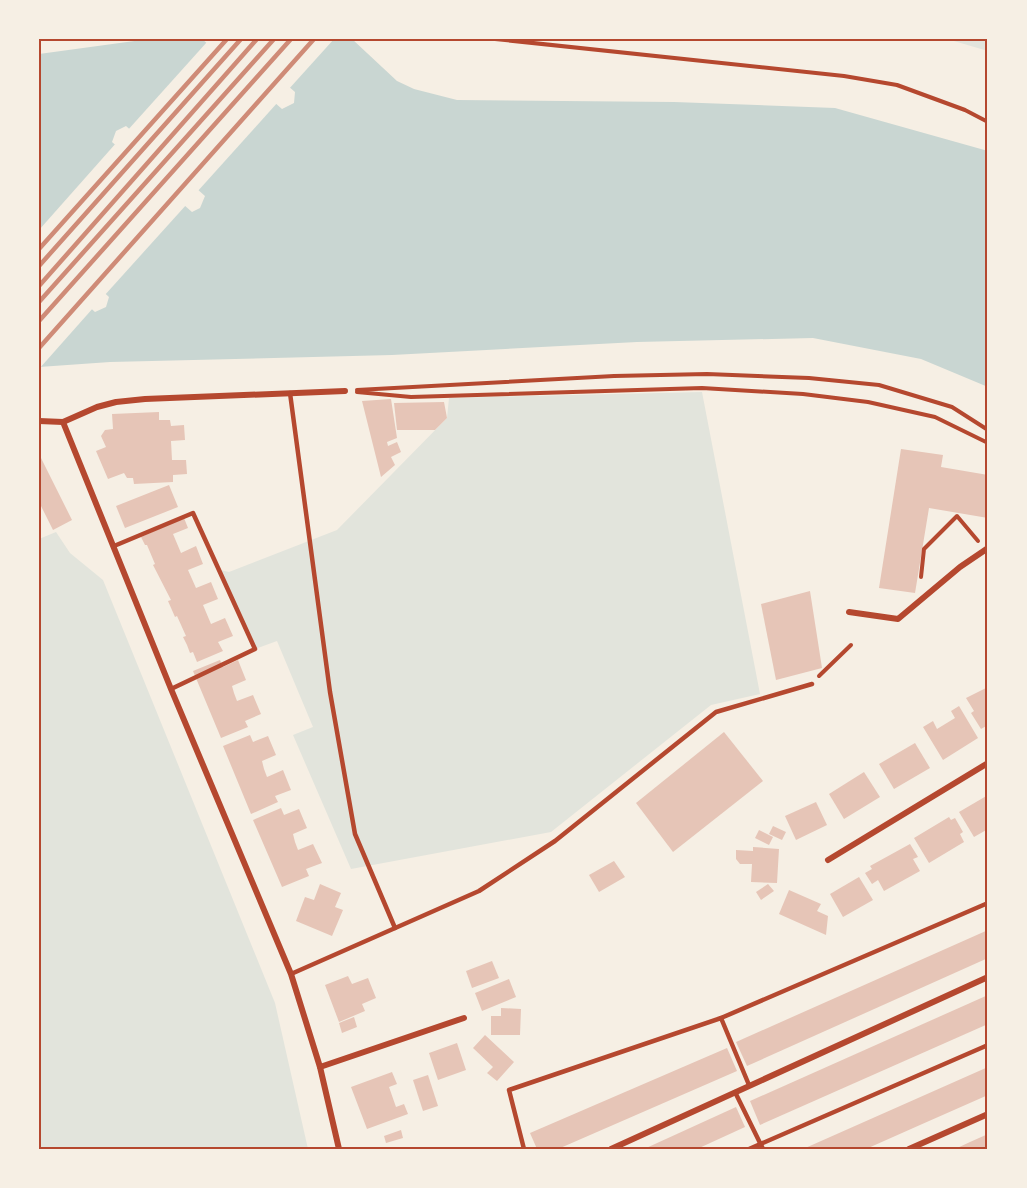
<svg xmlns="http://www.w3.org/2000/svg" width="1027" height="1188" font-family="'PT Sans Narrow',sans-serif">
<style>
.green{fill:#e2e4dc}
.water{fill:#c9d6d2;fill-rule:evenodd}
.pier{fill:#f6efe4}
.building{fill:#e6c5b7}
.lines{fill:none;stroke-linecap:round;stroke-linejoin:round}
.path{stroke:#b5482f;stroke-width:4}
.service{stroke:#b5482f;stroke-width:4.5}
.minor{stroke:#b5482f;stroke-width:6}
.rail{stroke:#cf8b77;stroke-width:4.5}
.neatline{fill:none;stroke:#b5482f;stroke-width:2}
</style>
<rect width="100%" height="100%" fill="#f6efe4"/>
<g class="green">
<polygon points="947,39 988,39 988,51"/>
<polygon points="702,392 760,694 711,705 551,832 351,869 293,735 313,727 277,641 255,649 220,570 229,572 337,530 447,418 449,398"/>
<polygon points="56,532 70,553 103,580 275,1003 308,1149 39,1149 39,539"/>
</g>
<path class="water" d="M149 39H202L282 109 294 103 295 92 234 39H352L397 81 414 89 457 100 674 102 835 108 988 151V387L921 359 813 338 637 342 392 355 110 362 39 367V261L95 312 106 307 109 297 39 232V54ZM126 126 205 196 200 208 192 212 112 142 116 131Z"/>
<g class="pier">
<polygon points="231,39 334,39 288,90"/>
<polygon points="207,42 278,102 197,192 127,131"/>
<polygon points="117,142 187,204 104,296 39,236 39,230"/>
<polygon points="39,258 94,307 39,369"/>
</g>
<g class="building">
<polygon points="391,399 397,438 387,442 388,446 397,442 401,452 391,457 395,465 381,477 362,401"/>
<polygon points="444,402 447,418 435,430 397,430 394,403"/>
<polygon points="159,412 159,420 170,420 171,426 184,425 185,440 171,441 172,460 186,460 187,474 173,475 173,482 134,484 133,478 127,478 124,473 108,479 96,451 106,447 101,436 105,430 113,429 112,414"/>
<polygon points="901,449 943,455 941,467 988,475 988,518 929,508 915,593 879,588"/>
<polygon points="39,454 72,520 53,530 39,502"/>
<polygon points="169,485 178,507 125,528 116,506"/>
<polygon points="184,518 188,528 173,534 181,553 196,546 203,564 188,570 196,588 211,582 218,599 203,605 211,624 225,618 233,636 218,642 223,651 197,662 193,652 190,653 187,645 183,637 186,636 177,616 175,617 168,601 171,600 153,565 155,564 147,545 145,545 141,537"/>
<polygon points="810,591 822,668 776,680 761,604"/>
<polygon points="220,660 223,667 238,660 246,680 232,686 234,693 237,701 253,695 261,714 245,721 248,727 221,738 193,671"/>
<polygon points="986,688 988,725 981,729 971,713 974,711 966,698"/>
<polygon points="959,706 978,738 943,760 923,727 933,721 937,729 955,718 951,711"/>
<polygon points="724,732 763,781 673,852 636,803"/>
<polygon points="250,735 253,742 268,736 276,755 262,761 264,769 267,777 283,770 291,790 275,796 278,802 251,814 223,746"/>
<polygon points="915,743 930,768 894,789 879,764"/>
<polygon points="864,772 880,797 844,819 829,794"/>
<polygon points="988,795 988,829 974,837 959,812"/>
<polygon points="816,802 827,825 796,840 785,816"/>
<polygon points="281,808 284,815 299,809 307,828 293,834 295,842 298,850 313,844 322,863 306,869 309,876 282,887 253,820"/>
<polygon points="949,817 951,820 955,818 963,832 960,834 964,842 929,863 914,838"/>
<polygon points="773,826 786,832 782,840 769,834"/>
<polygon points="759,830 773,837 769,845 755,838"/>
<polygon points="910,844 918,857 913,859 920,871 884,891 878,880 872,884 865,873 872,869 870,866"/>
<polygon points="753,847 779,849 777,883 751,882 752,864 740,864 736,859 736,850 753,851"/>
<polygon points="614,861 625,877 599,892 589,875"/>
<polygon points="859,877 873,900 843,917 830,894"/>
<polygon points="320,884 341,893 335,907 343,910 332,936 296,921 305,897 314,900"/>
<polygon points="768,884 774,891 761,900 756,892"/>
<polygon points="789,890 821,904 817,911 828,916 826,935 779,914"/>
<polygon points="988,930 988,958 747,1066 736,1042"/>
<polygon points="492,961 499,978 472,988 466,971"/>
<polygon points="348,976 352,984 368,978 376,998 362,1004 365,1011 339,1022 325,985"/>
<polygon points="509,979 516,997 482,1011 475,993"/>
<polygon points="988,995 988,1024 760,1125 750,1101"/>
<polygon points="501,1008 521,1009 520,1035 491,1035 491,1016 501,1016"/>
<polygon points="354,1017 357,1027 342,1033 339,1023"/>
<polygon points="485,1035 514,1062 497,1081 487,1073 493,1067 473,1048"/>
<polygon points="457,1043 466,1070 438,1080 429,1053"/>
<polygon points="727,1048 737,1071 558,1149 537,1149 530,1133"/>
<polygon points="988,1067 988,1095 920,1125 866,1149 803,1149"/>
<polygon points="392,1072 397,1084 389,1087 396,1107 404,1104 408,1114 367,1129 351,1087"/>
<polygon points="428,1075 438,1106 423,1111 413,1080"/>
<polygon points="736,1107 745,1127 697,1149 644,1149"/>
<polygon points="401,1130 403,1138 386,1143 384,1136"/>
<polygon points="988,1134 988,1149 955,1149 970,1142"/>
</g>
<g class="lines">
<g class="path">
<polyline points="495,39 844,76 897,85 965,110 988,122"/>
<polyline points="357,390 614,376 707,374 809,378 879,385 952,407 988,430"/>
<polyline points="357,392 411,397 702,388 803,394 868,402 935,417 988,443"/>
<polyline points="921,577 924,549 957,516 978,541"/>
<polyline points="819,676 851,645"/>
</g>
<g class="service">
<polyline points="290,393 330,692 355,834 395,928"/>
<polyline points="114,546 193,513 255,649 171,689"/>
<polyline points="291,974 479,891 555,841 716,712 812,684"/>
<polyline points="721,1018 749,1085"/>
<polyline points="735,1092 763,1149"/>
<polyline points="524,1149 509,1090 721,1018 988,903"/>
<polyline points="749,1149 988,1045"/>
</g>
<g class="minor">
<polyline points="39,421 63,422 97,407 116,402 145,399 345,391"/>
<polyline points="63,422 171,689 291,974 320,1067 339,1149"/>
<polyline points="849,612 898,619 960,567 988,548"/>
<polyline points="828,860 988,763"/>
<polyline points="320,1067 464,1018"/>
<polyline points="611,1149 988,977"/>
<polyline points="909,1149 988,1114"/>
</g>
<g class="rail">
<polyline points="39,249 227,39"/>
<polyline points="39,266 241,39"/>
<polyline points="39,286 257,39"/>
<polyline points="39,302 274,39"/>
<polyline points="39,321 291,39"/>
<polyline points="39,348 314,39"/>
</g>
</g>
<rect width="1027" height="1188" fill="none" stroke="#f6efe4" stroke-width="81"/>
<rect x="40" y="40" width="946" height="1108" class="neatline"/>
</svg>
